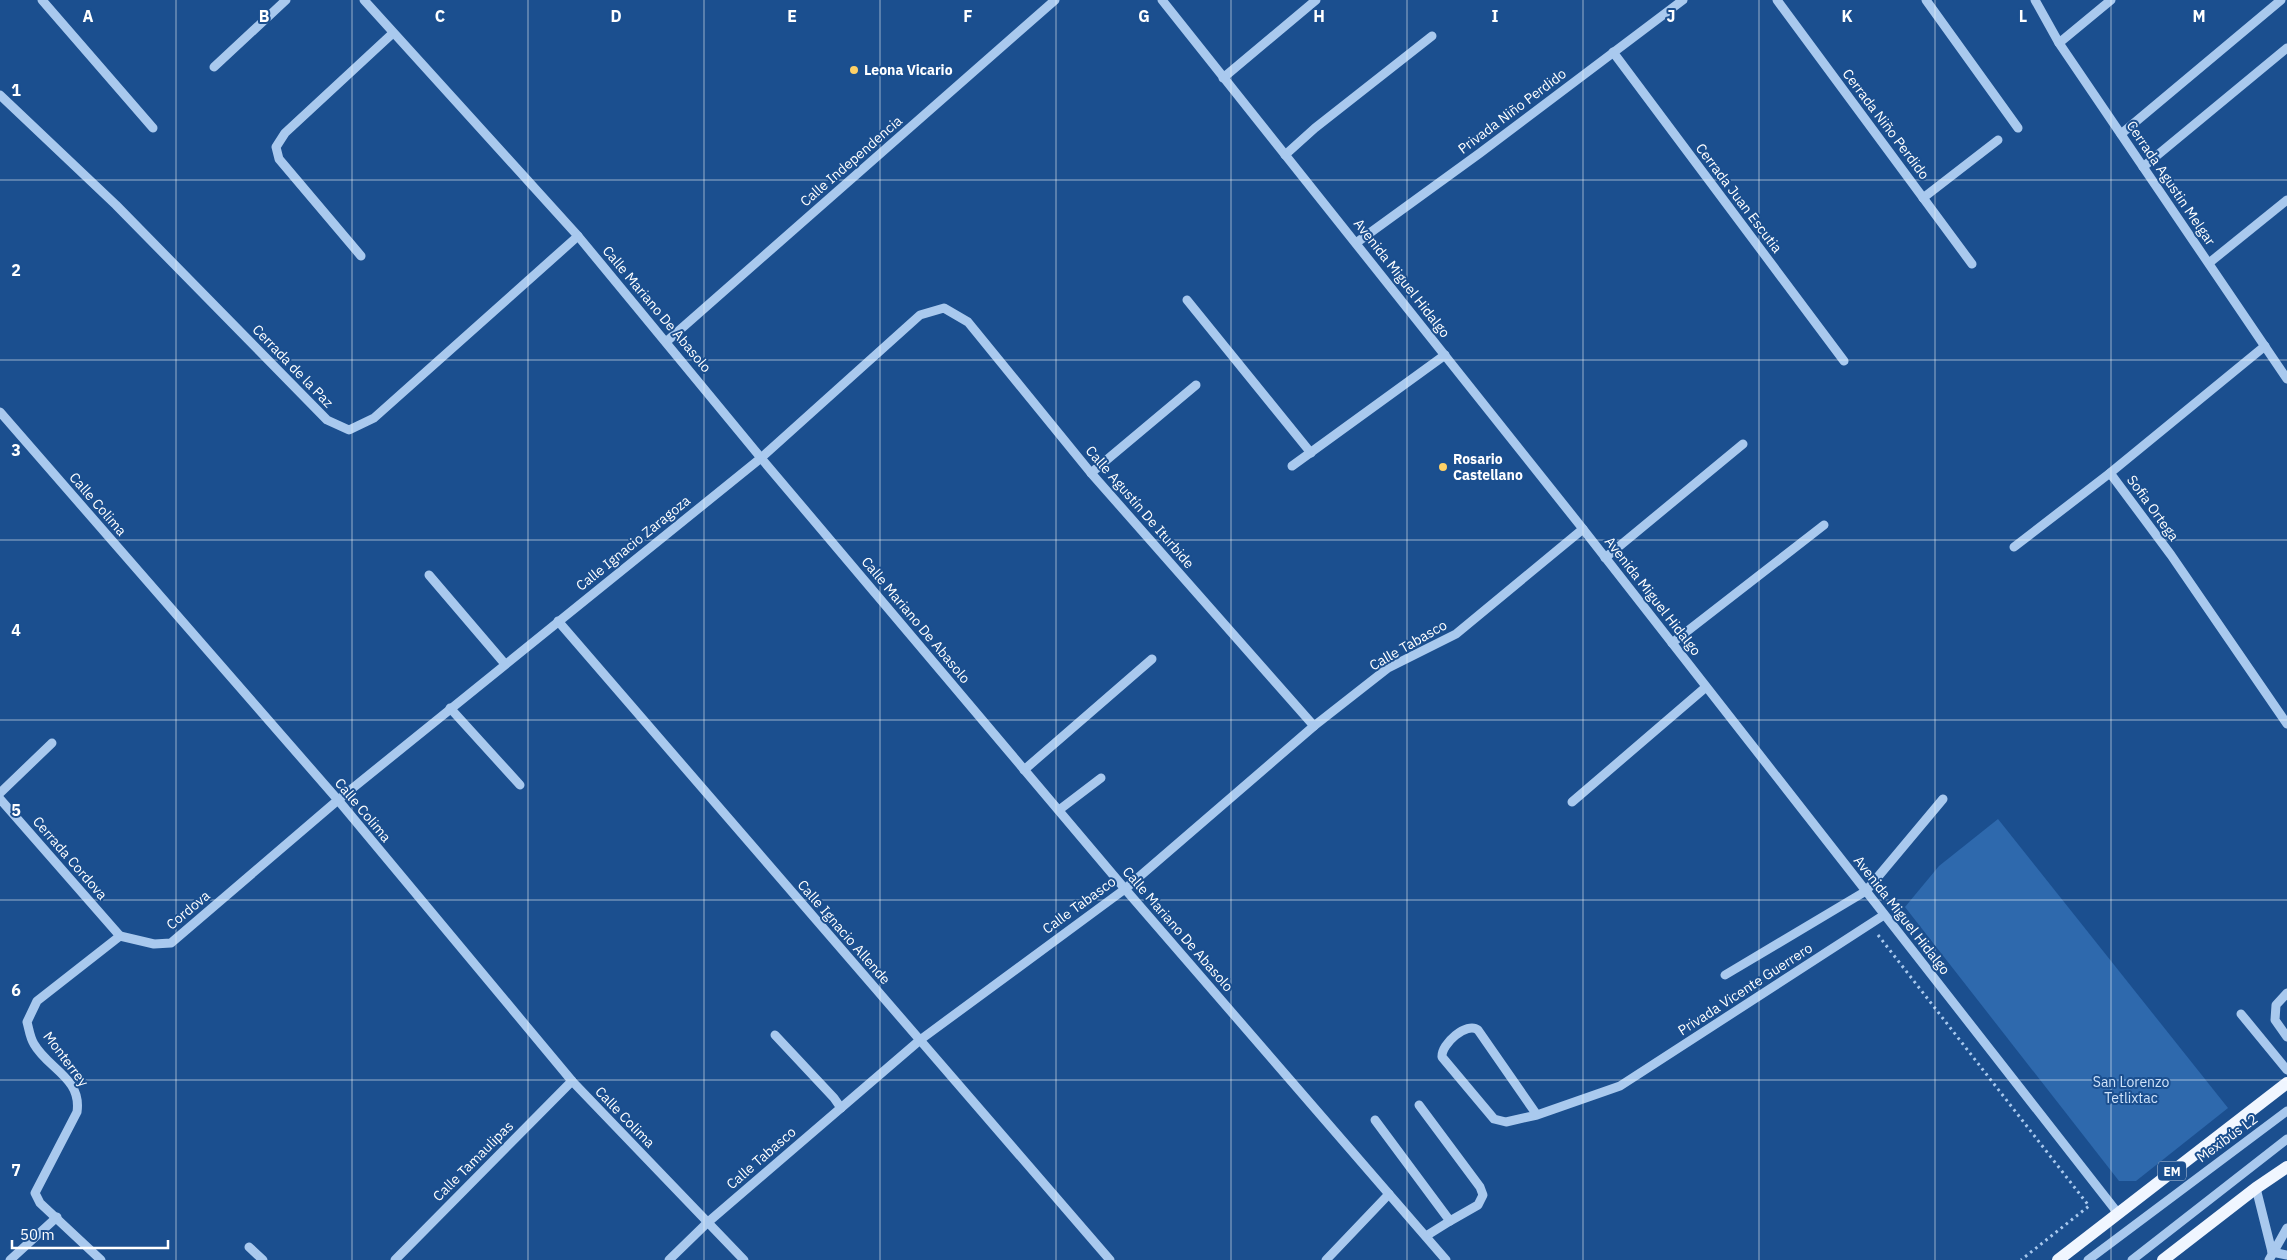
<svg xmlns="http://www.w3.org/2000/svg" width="2287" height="1260" font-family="'IBM Plex Sans',sans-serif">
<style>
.green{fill:#2e69ad}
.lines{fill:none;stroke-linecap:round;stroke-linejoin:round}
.path{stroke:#a9c9ee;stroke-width:3;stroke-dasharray:2.5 4;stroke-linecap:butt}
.minor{stroke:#a9c9ee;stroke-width:9}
.major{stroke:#f0f6ff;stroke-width:12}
.grid{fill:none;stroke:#fff;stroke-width:1;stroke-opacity:0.55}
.poi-dot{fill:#ffd166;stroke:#1b4f8f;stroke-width:2}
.labels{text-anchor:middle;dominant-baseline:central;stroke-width:4;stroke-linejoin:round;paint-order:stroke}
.shield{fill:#1b4f8f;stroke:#bbcadd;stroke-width:1}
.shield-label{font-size:12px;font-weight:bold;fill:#fff}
.poi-label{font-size:14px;font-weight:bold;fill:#fff;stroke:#1b4f8f;text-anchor:start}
.street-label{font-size:14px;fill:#fff;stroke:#1b4f8f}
.park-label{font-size:14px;fill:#cfe3fa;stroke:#1b4f8f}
.grid-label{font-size:16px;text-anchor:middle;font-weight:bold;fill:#fff;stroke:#1b4f8f;stroke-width:4;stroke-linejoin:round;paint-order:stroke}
</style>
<rect width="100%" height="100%" fill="#1b4f8f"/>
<polygon class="green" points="1998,819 2228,1108 2136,1181 2119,1181 1905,907 1939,866"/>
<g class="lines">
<polyline class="path" points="1878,935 2089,1206 2021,1260"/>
<g class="minor">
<polyline points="42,0 153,128"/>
<polyline points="364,0 578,236 761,458 1125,889 1446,1260"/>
<polyline points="1162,0 1583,529 2117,1212"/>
<polyline points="1777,0 1972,264"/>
<polyline points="1926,0 2018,128"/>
<polyline points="2035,0 2059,43 2287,379"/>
<polyline points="2059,43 2111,0"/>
<polyline points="1613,52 1844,361"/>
<polyline points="214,67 286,0"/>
<polyline points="1223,78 1316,0"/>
<polyline points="0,95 116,205 327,420 349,430 374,418 578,236"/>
<polyline points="2121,134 2281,0"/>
<polyline points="1285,155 1315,128 1432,36"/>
<polyline points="2143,167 2287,48"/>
<polyline points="1923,198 1998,140"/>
<polyline points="1356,243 1480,153 1683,0"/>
<polyline points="361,256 279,159 276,147 285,133 393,33"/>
<polyline points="2209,263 2287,200"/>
<polyline points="1187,300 1311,453"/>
<polyline points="666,342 1055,0"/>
<polyline points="0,412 338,800 572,1081 744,1260"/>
<polyline points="1292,466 1445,355"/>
<polyline points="1091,473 1196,385"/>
<polyline points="2110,473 2171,555 2287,724"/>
<polyline points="2014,547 2110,473 2265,346"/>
<polyline points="1605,558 1743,444"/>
<polyline points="429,575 505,664"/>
<polyline points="558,621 1110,1260"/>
<polyline points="1672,643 1824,525"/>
<polyline points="450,708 520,785"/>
<polyline points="1024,770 1152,659"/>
<polyline points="0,793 52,743"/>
<polyline points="0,799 120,936"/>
<polyline points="1572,802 1706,687"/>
<polyline points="1059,810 1101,778"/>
<polyline points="1725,975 1866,891 1943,799"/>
<polyline points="2287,993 2276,1005 2275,1020 2287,1037"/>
<polyline points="2241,1014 2287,1070"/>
<polyline points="775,1035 834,1098 841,1108"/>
<polyline points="1419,1105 1480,1187 1483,1195 1478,1205 1450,1221"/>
<path d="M1537 1115 1478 1030C1467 1021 1441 1044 1442 1057L1494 1119 1506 1122 1537 1115 1620 1086 1884 915"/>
<polyline points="1375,1120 1450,1221 1426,1236"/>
<polyline points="2256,1188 2272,1252"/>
<polyline points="249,1247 263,1260"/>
<polyline points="2272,1252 2287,1255"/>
<polyline points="10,1260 57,1217"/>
<path d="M101 1260 40 1203 35 1193 77 1112C82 1078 48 1069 34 1044 30 1038 29 1029 27 1022L37 1001 120 936 154 944 171 943 338 800 761 458 920 315 944 308 968 322 1091 473 1314 726"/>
<polyline points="395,1260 572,1081"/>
<polyline points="669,1260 707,1223 920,1040 1125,889 1314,726 1388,668 1456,634 1583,529"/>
<polyline points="1326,1260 1389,1194"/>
<polyline points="2088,1260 2287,1111"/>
<polyline points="2132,1260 2287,1139"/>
<polyline points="2269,1260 2287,1228"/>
</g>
<g class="major">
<polyline points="2058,1260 2287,1083"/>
<polyline points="2163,1260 2256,1188 2287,1167"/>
</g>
</g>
<path class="grid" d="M176 0V1260M352 0V1260M528 0V1260M704 0V1260M880 0V1260M1056 0V1260M1231 0V1260M1407 0V1260M1583 0V1260M1759 0V1260M1935 0V1260M2111 0V1260M0 180H2287M0 360H2287M0 540H2287M0 720H2287M0 900H2287M0 1080H2287"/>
<g class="poi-dot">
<circle cx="854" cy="70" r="5"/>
<circle cx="1443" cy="467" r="5"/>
</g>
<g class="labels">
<rect class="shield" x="2158" y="1161.5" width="28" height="19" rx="4"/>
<g class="shield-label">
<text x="2172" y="1171">EM</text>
</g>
<g class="poi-label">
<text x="864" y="70">Leona Vicario</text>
<text x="1453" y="459">Rosario<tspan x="1453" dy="16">Castellano</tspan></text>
</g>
<g class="street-label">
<text transform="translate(1512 111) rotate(-37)">Privada Niño Perdido</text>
<text transform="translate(1886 124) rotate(53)">Cerrada Niño Perdido</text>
<text transform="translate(851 161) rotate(-41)">Calle Independencia</text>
<text transform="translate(2171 183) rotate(56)">Cerrada Agustin Melgar</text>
<text transform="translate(1739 198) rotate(53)">Cerrada Juan Escutia</text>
<text transform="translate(1402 278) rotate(52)">Avenida Miguel Hidalgo</text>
<text transform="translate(657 309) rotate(50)">Calle Mariano De Abasolo</text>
<text transform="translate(293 366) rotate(46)">Cerrada de la Paz</text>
<text transform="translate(98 504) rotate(49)">Calle Colima</text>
<text transform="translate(1140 507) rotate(49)">Calle Agustín De Iturbide</text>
<text transform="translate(2153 508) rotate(54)">Sofia Ortega</text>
<text transform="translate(633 543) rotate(-39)">Calle Ignacio Zaragoza</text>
<text transform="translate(1653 596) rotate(52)">Avenida Miguel Hidalgo</text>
<text transform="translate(916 620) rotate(50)">Calle Mariano De Abasolo</text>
<text transform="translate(1408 645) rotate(-30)">Calle Tabasco</text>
<text transform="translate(363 810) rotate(50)">Calle Colima</text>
<text transform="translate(70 858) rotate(49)">Cerrada Cordova</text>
<text transform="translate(1079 905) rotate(-36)">Calle Tabasco</text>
<text transform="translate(188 910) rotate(-40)">Cordova</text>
<text transform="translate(1902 915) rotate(52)">Avenida Miguel Hidalgo</text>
<text transform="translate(1178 929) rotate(49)">Calle Mariano De Abasolo</text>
<text transform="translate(844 932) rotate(49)">Calle Ignacio Allende</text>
<text transform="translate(1745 989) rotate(-33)">Privada Vicente Guerrero</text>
<text transform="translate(66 1059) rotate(53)">Monterrey</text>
<text transform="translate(625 1117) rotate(46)">Calle Colima</text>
<text transform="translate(2227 1138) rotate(-36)">Mexibús L2</text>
<text transform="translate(761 1158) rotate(-41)">Calle Tabasco</text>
<text transform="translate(473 1161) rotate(-45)">Calle Tamaulipas</text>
</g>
<g class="park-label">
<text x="2131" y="1082">San Lorenzo<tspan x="2131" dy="16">Tetlixtac</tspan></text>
</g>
</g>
<g class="grid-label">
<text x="88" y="22">A</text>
<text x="264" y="22">B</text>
<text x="440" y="22">C</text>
<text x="616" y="22">D</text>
<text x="792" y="22">E</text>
<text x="968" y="22">F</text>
<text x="1144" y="22">G</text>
<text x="1319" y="22">H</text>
<text x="1495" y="22">I</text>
<text x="1671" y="22">J</text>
<text x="1847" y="22">K</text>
<text x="2023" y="22">L</text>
<text x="2199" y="22">M</text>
<text x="16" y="96">1</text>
<text x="16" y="276">2</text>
<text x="16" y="456">3</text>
<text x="16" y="636">4</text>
<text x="16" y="816">5</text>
<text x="16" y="996">6</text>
<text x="16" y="1176">7</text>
</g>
<path d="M12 1240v8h156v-8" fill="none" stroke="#ffffff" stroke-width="2.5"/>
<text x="20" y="1240" font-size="15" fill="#ffffff" stroke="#1b4f8f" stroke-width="4" paint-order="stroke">50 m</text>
</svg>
